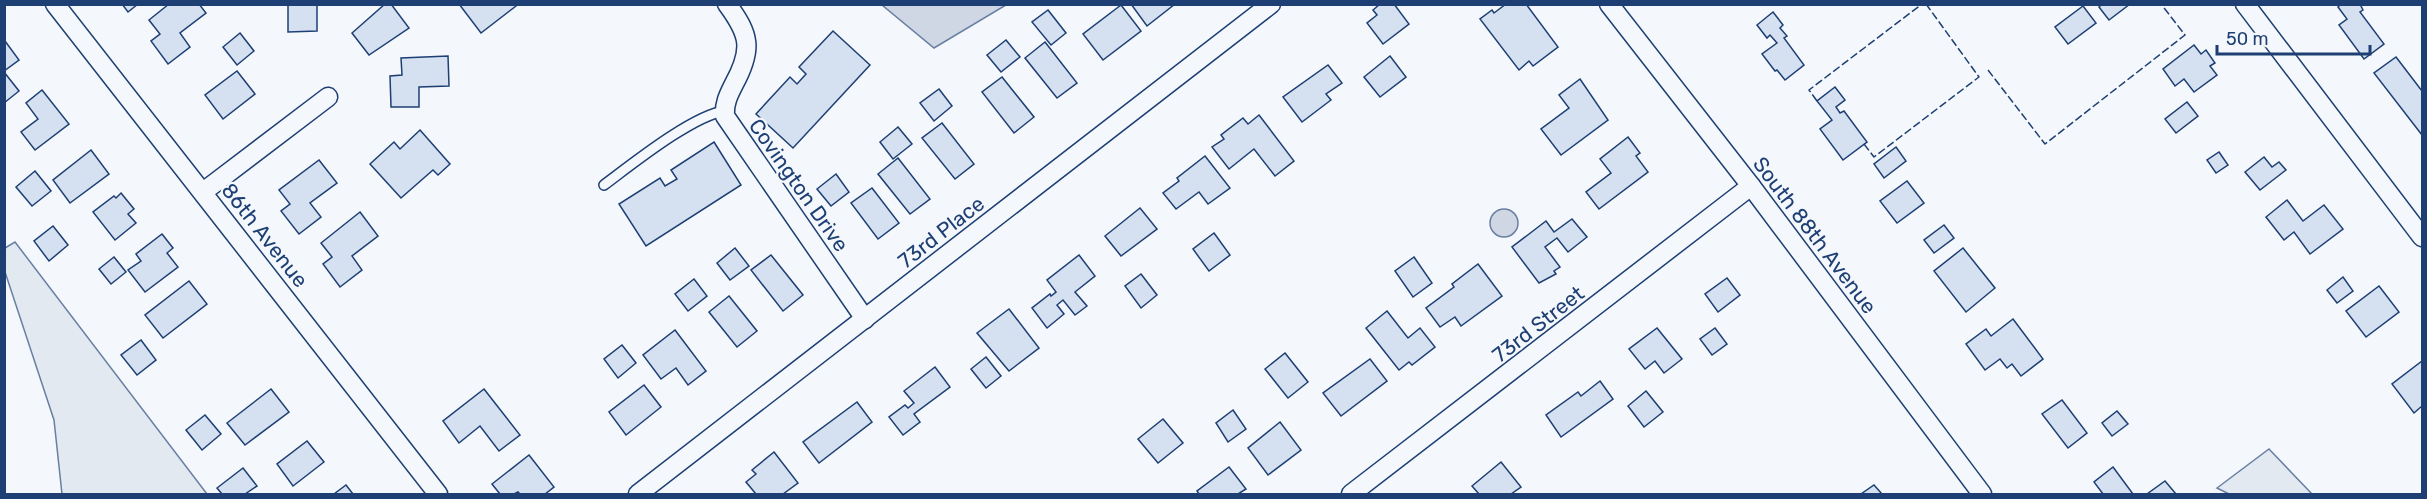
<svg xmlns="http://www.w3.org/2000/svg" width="2427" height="499" font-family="Rubik,sans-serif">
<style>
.green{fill:#e3e9f0;stroke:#687fa3;stroke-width:1.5}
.water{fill:#cfd7e4;stroke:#687fa3;stroke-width:1.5}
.building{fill:#d5e0f0;stroke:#1d3f73;stroke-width:1.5}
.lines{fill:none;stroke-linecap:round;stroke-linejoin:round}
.lane-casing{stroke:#1d3f73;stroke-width:12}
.street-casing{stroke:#1d3f73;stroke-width:21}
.lane{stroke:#f4f7fb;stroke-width:9}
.street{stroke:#f4f7fb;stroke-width:18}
.fence{stroke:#1d3f73;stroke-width:1.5;stroke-dasharray:8 3;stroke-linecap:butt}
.labels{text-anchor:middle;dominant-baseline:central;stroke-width:4.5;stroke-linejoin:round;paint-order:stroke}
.street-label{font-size:21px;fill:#1d3f73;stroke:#f4f7fb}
</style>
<rect width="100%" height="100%" fill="#f4f7fb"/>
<g class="green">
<polygon points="15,242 207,494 62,494 54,420 5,272 5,248"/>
<polygon points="2269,449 2312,494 2229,494 2217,488"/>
</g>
<g class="water">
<polygon points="882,5 1006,5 934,48"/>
<circle cx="1504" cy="223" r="14"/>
</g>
<g class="building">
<polygon points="122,4 138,4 128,12"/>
<polygon points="169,4 199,4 206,13 180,33 190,47 168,64 151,41 160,34 149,20"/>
<polygon points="288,4 317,4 317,31 288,32"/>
<polygon points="385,4 391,4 409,28 369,55 352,33"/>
<polygon points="459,4 515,4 516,6 481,33"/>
<polygon points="1131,4 1175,4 1147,26"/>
<polygon points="1380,4 1394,4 1409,24 1383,44 1367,23 1377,15 1373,10"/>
<polygon points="1506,4 1526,4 1558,47 1533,66 1529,61 1519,70 1480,19 1492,10 1494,13"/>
<polygon points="2102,4 2130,4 2109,20 2099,7"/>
<polygon points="2341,4 2360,4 2363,10 2360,12 2384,44 2364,59 2339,25 2347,19 2338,7"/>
<polygon points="1121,5 1141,31 1103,60 1083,34"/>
<polygon points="2083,6 2096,23 2068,44 2055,27"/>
<polygon points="1048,10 1066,33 1051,45 1032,22"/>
<polygon points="1773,12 1783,25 1780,28 1787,36 1784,38 1804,65 1785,80 1777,70 1775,71 1762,54 1777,43 1770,35 1767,38 1757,25"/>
<polygon points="833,31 870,65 793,148 756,114 790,77 797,84 806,74 799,67"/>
<polygon points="240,33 254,51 237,65 223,47"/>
<polygon points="1006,40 1020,57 1001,72 987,55"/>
<polygon points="5,41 19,60 4,71 4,41"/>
<polygon points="1045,42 1077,83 1057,98 1025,58"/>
<polygon points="2194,45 2201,54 2206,50 2215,63 2210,66 2217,75 2194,92 2184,79 2175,86 2163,69"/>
<polygon points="448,56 449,86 419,87 419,107 391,107 390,76 402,75 401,58"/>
<polygon points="1390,56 1406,77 1380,97 1364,77"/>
<polygon points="2396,57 2422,91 2422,135 2374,73"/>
<polygon points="1328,65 1342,83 1326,94 1331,100 1302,122 1283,97"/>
<polygon points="237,71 255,94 223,119 205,95"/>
<polygon points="4,72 19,91 4,103"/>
<polygon points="1002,77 1034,117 1014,133 982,92"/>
<polygon points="1580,79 1608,120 1561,155 1541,129 1569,108 1559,95"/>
<polygon points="1835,87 1845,100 1836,107 1840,113 1844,111 1867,142 1843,160 1820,129 1832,120 1817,101"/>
<polygon points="939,89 952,106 934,121 920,103"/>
<polygon points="42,90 69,124 35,150 21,132 38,119 26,103"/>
<polygon points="2187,102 2198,116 2176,133 2165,119"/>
<polygon points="1259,115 1294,161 1275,176 1254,149 1229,169 1212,147 1224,139 1221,135 1243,118 1248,124"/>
<polygon points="942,123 974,164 955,179 922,138"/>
<polygon points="898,127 912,144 893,159 880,142"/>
<polygon points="420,130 450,164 438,175 433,170 401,198 370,164 394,142 400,149"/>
<polygon points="1628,137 1640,153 1636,156 1648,172 1599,209 1586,192 1611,173 1600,159"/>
<polygon points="714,142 741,185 646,246 619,204 660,178 665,186 677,179 671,170"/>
<polygon points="1896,147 1906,161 1884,178 1874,164"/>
<polygon points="91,150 109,174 70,203 53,180"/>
<polygon points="2219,152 2228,165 2216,173 2207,160"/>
<polygon points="1205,156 1230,188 1208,204 1199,192 1176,209 1163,193 1179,181 1177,178"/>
<polygon points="2264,157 2272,167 2279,162 2286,170 2260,190 2245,172"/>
<polygon points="898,158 930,199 910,214 878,174"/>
<polygon points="319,160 337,183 310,203 321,217 299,234 281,211 290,204 279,190"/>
<polygon points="35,171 51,191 32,206 16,187"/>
<polygon points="836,174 849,192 831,206 817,189"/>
<polygon points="1907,181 1924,203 1897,223 1880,201"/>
<polygon points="872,188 899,223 878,239 851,203"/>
<polygon points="121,193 134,209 128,214 136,223 115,240 93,212 114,196 116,198"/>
<polygon points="2287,200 2303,221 2324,205 2343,229 2310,254 2294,232 2284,240 2266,217"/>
<polygon points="1140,208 1157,229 1121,256 1105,236"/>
<polygon points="360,212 378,236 352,256 362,270 340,287 323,264 332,257 321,243"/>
<polygon points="1572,219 1587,237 1568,252 1557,238 1545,247 1560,267 1554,271 1556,274 1539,283 1512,247 1546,221 1554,232"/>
<polygon points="1944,225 1954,238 1934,253 1924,240"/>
<polygon points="53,226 68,245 49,261 34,241"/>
<polygon points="1214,233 1230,255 1209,271 1193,249"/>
<polygon points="162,234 173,248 167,253 178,267 145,292 128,270 141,261 136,254"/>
<polygon points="735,248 749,266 730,280 717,263"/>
<polygon points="1963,248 1995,288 1966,312 1934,271"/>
<polygon points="771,255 803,295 783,311 751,270"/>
<polygon points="1079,255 1095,276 1075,292 1087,306 1075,315 1063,300 1057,305 1064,314 1047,328 1032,308 1050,294 1051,296 1056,292 1047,280"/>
<polygon points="114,257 126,272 111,284 99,269"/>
<polygon points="1414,257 1432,283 1413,297 1395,271"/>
<polygon points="1478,264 1502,296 1461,326 1455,317 1440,327 1426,308 1454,287 1452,284"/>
<polygon points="1141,274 1157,295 1141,308 1125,286"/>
<polygon points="2343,277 2353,291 2337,303 2327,290"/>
<polygon points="1727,278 1740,295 1718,312 1705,294"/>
<polygon points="694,279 707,296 688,311 675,294"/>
<polygon points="189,281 207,304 163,338 145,315"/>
<polygon points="2379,286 2399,312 2366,337 2346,311"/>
<polygon points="729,296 757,331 737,347 709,312"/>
<polygon points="1009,309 1039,348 1009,371 977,333"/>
<polygon points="1387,311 1408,338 1420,328 1435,347 1412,365 1409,362 1399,370 1366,328"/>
<polygon points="2013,319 2043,359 2021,376 2012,364 2007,368 2000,359 1985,370 1966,344 1986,329 1991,336"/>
<polygon points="1657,328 1682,359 1664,373 1655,361 1645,369 1629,349"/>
<polygon points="1715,328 1727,344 1712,355 1700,339"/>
<polygon points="675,330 706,371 688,385 676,368 661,379 643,355"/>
<polygon points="141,340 156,360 137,375 121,355"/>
<polygon points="622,345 636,363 618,378 604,359"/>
<polygon points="1285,353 1308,382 1288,398 1265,369"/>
<polygon points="986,357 1001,376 986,388 971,369"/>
<polygon points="1370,359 1387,381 1341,416 1323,393"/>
<polygon points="2422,361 2422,406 2414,413 2392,384"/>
<polygon points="935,367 950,387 914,414 920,422 903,435 889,417 905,405 908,408 914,403 904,391"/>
<polygon points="1600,381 1613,399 1561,437 1546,415 1578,392 1581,396"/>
<polygon points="644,385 661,407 626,435 609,412"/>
<polygon points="271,389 289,412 245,445 227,423"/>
<polygon points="484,389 520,435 499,451 480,426 459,443 443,421"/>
<polygon points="1646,391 1663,412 1644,427 1628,406"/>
<polygon points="2062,400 2087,433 2068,448 2042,414"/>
<polygon points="857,402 872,422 819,463 803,442"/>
<polygon points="1233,410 1246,429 1228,442 1216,423"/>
<polygon points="2117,411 2128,424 2112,436 2102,423"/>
<polygon points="205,415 221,434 202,450 186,430"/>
<polygon points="1163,419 1183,443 1158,463 1138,439"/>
<polygon points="1280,422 1301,450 1268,475 1248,448"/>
<polygon points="307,441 324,462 293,486 277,464"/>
<polygon points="774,452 798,483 783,494 756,494 746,482 756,474 752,470"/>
<polygon points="529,455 554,487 545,494 520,494 518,492 514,494 500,494 492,484"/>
<polygon points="1501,462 1521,487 1511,494 1479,494 1472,486"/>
<polygon points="1229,467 1246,489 1238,494 1199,494 1197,491"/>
<polygon points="2113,467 2133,494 2103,494 2094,482"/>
<polygon points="243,468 257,486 245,494 222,494 217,488"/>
<polygon points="2165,481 2176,494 2147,494"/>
<polygon points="346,485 353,494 334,494"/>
<polygon points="1874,485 1882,494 1861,494"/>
</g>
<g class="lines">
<g class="lane-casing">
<path id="lane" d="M604 185C631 165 693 115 725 111"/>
</g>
<g class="street-casing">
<g id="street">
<polyline points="55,4 438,494"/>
<path d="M727 4C750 35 753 49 734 84 729 94 724 103 725 116L865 319"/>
<polyline points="1609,4 1751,186 1982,494"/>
<polyline points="2245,4 2422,237"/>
<polyline points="203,192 328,97"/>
<polyline points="638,494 1271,4"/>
<polyline points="1351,494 1751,186"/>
</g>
</g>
<use href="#lane" class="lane"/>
<use href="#street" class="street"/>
<g class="fence">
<polyline points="1988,70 2045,144 2185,35 2161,4"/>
<polyline points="1817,101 1809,90 1922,4"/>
<polyline points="1864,144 1874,157 1979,77 1926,4"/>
</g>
</g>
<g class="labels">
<g class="street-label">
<text transform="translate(799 185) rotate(55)">Covington Drive</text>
<text transform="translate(941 232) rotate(-38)">73rd Place</text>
<text transform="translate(265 235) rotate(52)">86th Avenue</text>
<text transform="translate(1815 235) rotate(53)">South 88th Avenue</text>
<text transform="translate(1538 324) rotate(-38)">73rd Street</text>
</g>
</g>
<rect width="2427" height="499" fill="none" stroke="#1d3f73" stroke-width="12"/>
<path d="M2217 45v9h153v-9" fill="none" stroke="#1d3f73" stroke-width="3"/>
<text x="2226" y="45" font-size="18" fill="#1d3f73" stroke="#f4f7fb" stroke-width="4.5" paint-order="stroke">50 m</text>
</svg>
